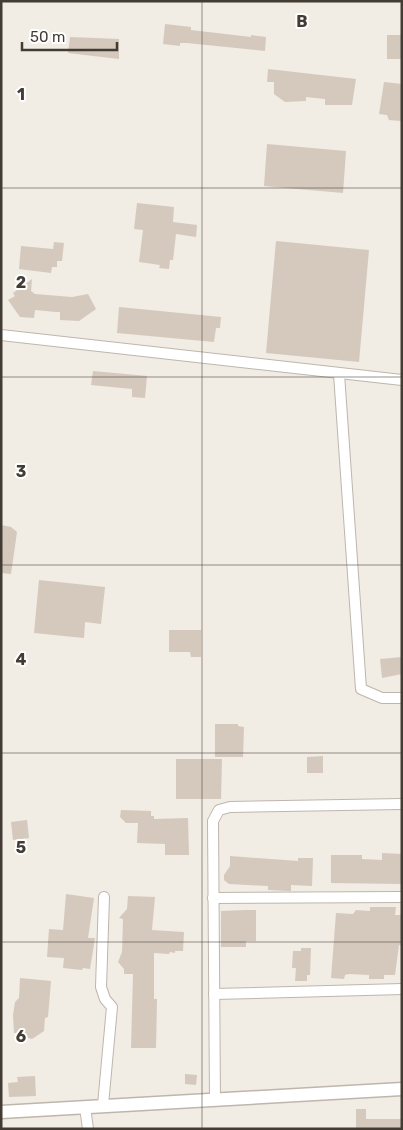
<svg xmlns="http://www.w3.org/2000/svg" width="403" height="1130" font-family="Rubik,sans-serif">
<style>
.building{fill:#d5c9bd}
.lines{fill:none;stroke-linecap:round;stroke-linejoin:round}
.minor-casing{stroke:#bfb6ab;stroke-width:12}
.tertiary-casing{stroke:#bfb6ab;stroke-width:15}
.minor{stroke:#fff;stroke-width:10}
.tertiary{stroke:#fff;stroke-width:12}
.grid{fill:none;stroke:#433c35;stroke-width:1;stroke-opacity:0.55}
.grid-label{font-size:16px;text-anchor:middle;font-weight:bold;fill:#433c35;stroke:#fff;stroke-width:4;stroke-linejoin:round;paint-order:stroke}
</style>
<rect width="100%" height="100%" fill="#f1ece4"/>
<g class="building">
<polygon points="165,24 191,27 191,30 251,37 251,35 266,37 265,51 187,43 180,43 180,46 163,44"/>
<rect x="387" y="35" width="15" height="24"/>
<polygon points="70,37 119,39 119,59 68,53"/>
<polygon points="268,69 356,79 352,105 325,105 325,99 306,97 306,101 285,102 274,94 274,82 267,82"/>
<polygon points="384,82 402,84 401,121 389,120 387,115 379,114"/>
<polygon points="267,144 346,151 343,193 264,186"/>
<polygon points="137,203 174,207 173,222 197,225 196,237 176,234 173,260 170,260 169,269 159,268 160,265 139,262 143,230 134,229"/>
<polygon points="276,241 369,250 359,362 266,353"/>
<polygon points="54,242 64,243 62,261 57,261 57,267 52,267 51,273 19,269 21,246 53,249"/>
<polygon points="32,279 31,291 35,294 72,297 88,294 96,309 79,321 60,320 60,312 56,312 35,310 34,318 20,317 8,300 15,296 13,293"/>
<polygon points="119,307 221,317 220,328 216,328 214,342 117,333"/>
<polygon points="93,371 147,376 145,398 132,397 132,389 91,385"/>
<polygon points="1,525 11,527 17,532 11,574 1,573"/>
<polygon points="39,580 105,587 101,624 85,622 84,638 34,633"/>
<polygon points="169,630 201,630 201,657 191,657 190,652 169,652"/>
<polygon points="402,657 402,674 382,678 380,659"/>
<polygon points="215,724 238,724 238,726 244,727 243,757 215,757"/>
<polygon points="323,756 323,773 307,773 307,757"/>
<polygon points="176,759 222,759 221,799 176,799"/>
<polygon points="121,810 151,811 151,816 154,816 154,819 188,818 189,855 165,855 165,844 137,843 138,823 126,823 120,817"/>
<polygon points="27,820 29,838 13,840 11,822"/>
<polygon points="382,853 402,854 402,884 331,883 331,855 362,855 362,859 382,860"/>
<polygon points="230,856 298,861 298,858 313,858 312,886 291,885 291,891 288,891 268,890 268,886 229,884 224,880 224,875 230,866"/>
<polygon points="66,894 94,898 88,938 95,938 90,969 83,968 82,970 63,968 64,958 47,957 49,929 63,930"/>
<polygon points="128,896 155,897 152,930 184,932 183,951 175,951 175,953 170,952 169,954 154,953 154,999 157,999 156,1048 131,1048 133,974 124,974 124,969 118,962 122,952 123,919 119,918 127,909"/>
<polygon points="370,907 396,907 395,915 402,915 402,945 399,945 395,975 384,975 384,979 369,979 369,975 349,974 345,975 344,979 331,978 336,913 353,914 356,910 370,911"/>
<polygon points="245,910 256,910 256,941 246,941 246,947 221,947 221,911"/>
<polygon points="301,948 311,948 310,975 307,975 307,981 295,981 296,968 292,968 293,951 301,951"/>
<polygon points="20,978 51,981 48,1017 45,1018 44,1031 32,1039 25,1037 23,1033 14,1033 13,1015 15,1002 19,998"/>
<polygon points="185,1074 197,1075 196,1085 185,1084"/>
<polygon points="35,1076 36,1096 9,1097 8,1083 18,1082 17,1077"/>
<polygon points="356,1109 366,1109 366,1119 402,1119 402,1129 356,1129"/>
</g>
<g class="lines">
<g class="minor-casing">
<g id="minor">
<polyline points="1,335 402,380"/>
<polyline points="339,374 361,689 382,698 402,698"/>
<polyline points="213,898 402,897"/>
<polyline points="214,994 402,989"/>
<polyline points="215,1100 213,821 219,810 230,807 402,804"/>
<polyline points="103,1105 112,1007 105,999 101,987 104,897"/>
<polyline points="85,1107 88,1129"/>
</g>
</g>
<g class="tertiary-casing">
<polyline id="tertiary" points="1,1112 402,1089"/>
</g>
<use href="#minor" class="minor"/>
<use href="#tertiary" class="tertiary"/>
</g>
<path class="grid" d="M202 1V1129M1 188H402M1 377H402M1 565H402M1 753H402M1 942H402"/>
<g class="grid-label">
<text x="302" y="27">B</text>
<text x="21" y="100">1</text>
<text x="21" y="288">2</text>
<text x="21" y="477">3</text>
<text x="21" y="665">4</text>
<text x="21" y="853">5</text>
<text x="21" y="1042">6</text>
</g>
<rect width="403" height="1130" fill="none" stroke="#433c35" stroke-width="5"/>
<path d="M22 42v8h95v-8" fill="none" stroke="#433c35" stroke-width="2.5"/>
<text x="30" y="42" font-size="15" fill="#433c35" stroke="#ffffff" stroke-width="4" paint-order="stroke">50 m</text>
</svg>
